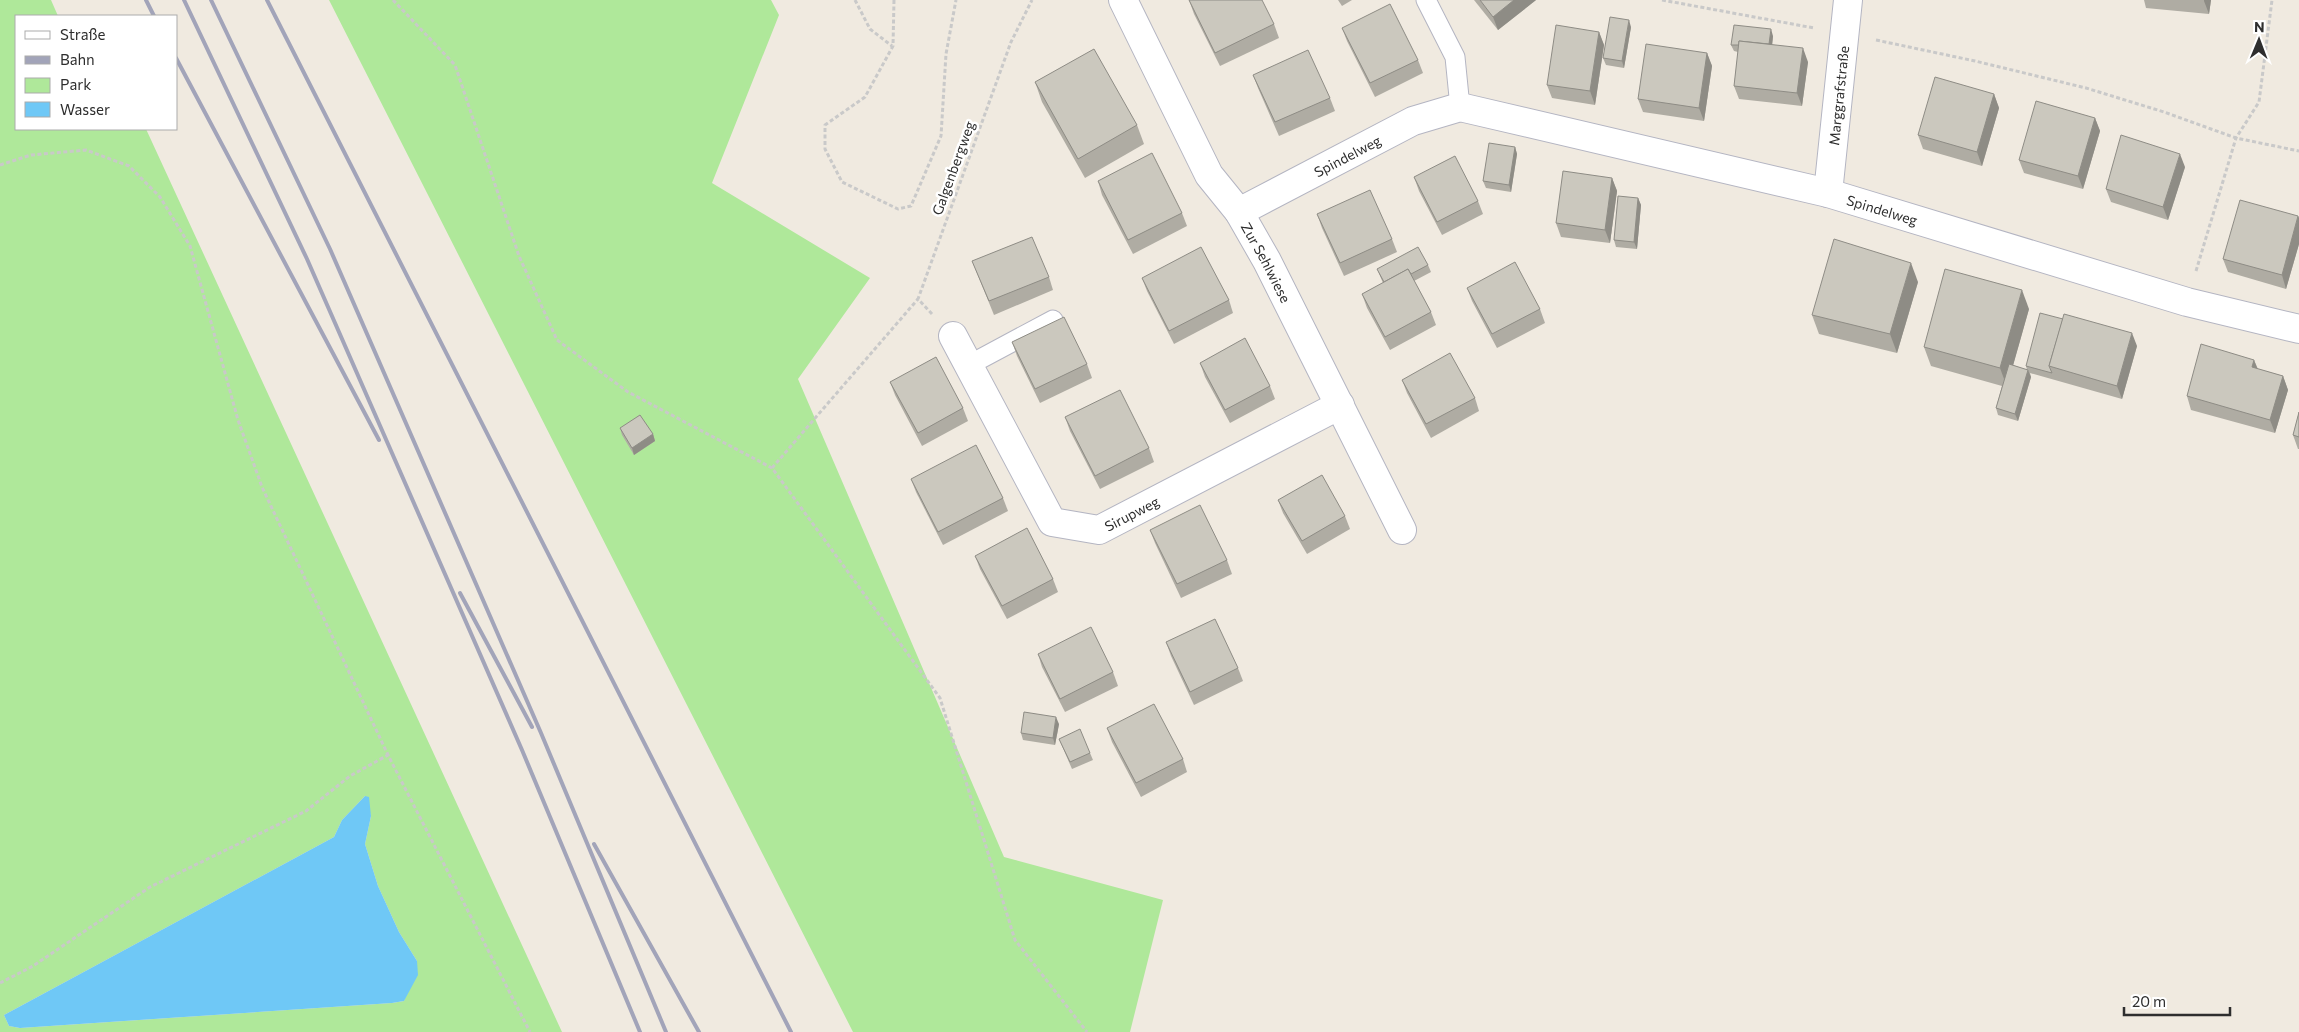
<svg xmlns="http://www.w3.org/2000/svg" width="2299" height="1032" font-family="Commissioner,sans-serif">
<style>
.green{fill:#afe89a;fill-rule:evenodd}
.water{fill:#6fc8f6}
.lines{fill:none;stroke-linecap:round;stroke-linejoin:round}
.service-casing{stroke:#b4b5c2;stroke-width:21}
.minor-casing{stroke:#b4b5c2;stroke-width:30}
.path{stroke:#c9c9c9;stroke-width:3;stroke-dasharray:4 2.5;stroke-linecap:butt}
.service{stroke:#fff;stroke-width:19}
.minor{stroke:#fff;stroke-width:28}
.rail{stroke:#a2a4b9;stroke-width:4}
.wall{fill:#afaca3}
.shaded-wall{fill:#8e8c85}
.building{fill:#cbc8be;stroke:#8e8c85}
.labels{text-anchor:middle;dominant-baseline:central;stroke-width:5;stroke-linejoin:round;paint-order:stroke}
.street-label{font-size:14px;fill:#2e2e2e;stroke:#fff}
</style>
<rect width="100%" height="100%" fill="#f0eae0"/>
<g class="green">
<path d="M0 0H51L58 16H16V129H146L562 1032H0ZM365 796 371 816 365 844 378 886 399 932 417 961 404 1001 392 1003 20 1028 9 1026 4 1015 334 837 342 820Z"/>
<polygon points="329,0 771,0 779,15 712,183 870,278 798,379 1004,857 1163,900 1130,1032 853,1032"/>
</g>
<polygon class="water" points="365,796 369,797 371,816 365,844 378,886 399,932 417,961 418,975 404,1001 392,1003 20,1028 9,1026 4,1015 334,837 342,820"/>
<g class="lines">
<g class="service-casing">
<g id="service">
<polyline points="1426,0 1455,57 1460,107"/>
<polyline points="969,365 1053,320"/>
</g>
</g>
<g class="minor-casing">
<g id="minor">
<path id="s1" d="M1123 0 1209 175 1239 212 1267 261 1402 530"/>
<path id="s2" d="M1828 193 1848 0"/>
<path id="s3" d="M1239 212 1413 121 1460 107 1828 193 2187 302 2299 329"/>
<path id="s4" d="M953 336 1052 522 1099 530 1340 405"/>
</g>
</g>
<g class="path">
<polyline points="393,0 455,65 519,256 557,340 628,392 772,468 940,698 1015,940 1087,1032"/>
<polyline points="855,0 870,29 892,46"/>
<polyline points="894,0 893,46 865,97 825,125 825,149 842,182 898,209 911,206 941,136 946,54 956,0"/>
<polyline points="1662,0 1814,28"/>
<polyline points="1876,40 1975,61 2086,88 2164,112 2236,138 2299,151"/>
<polyline points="0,165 31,155 86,150 129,166 160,197 190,246 238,420 262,487 388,755 530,1032"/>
<polyline points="2196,271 2236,138 2259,102 2272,0"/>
<polyline points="932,314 918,299 1011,42 1032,0"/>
<polyline points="772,468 918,299"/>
<polyline points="0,983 33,966 150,887 306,811 350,776 388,755"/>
</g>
<use href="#service" class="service"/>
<use href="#minor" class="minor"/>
<g class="rail">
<polyline points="146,0 154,16"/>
<polyline points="184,0 307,259 522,750 640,1032"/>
<polyline points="211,0 330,249 541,733 666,1032"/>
<polyline points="267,0 791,1032"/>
<polyline points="176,58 379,440"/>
<polyline points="460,593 532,727"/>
<polyline points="594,844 699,1032"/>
</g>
</g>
<g class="wall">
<polygon points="1189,0 1274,24 1279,38 1220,66 1194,14"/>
<polygon points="1338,0 1352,0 1342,6"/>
<polygon points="1474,0 1536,0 1498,30"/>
<polygon points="2144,0 2211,0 2209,14 2146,8"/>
<polygon points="1631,27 1624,68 1606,65 1603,58"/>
<polygon points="1342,28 1418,60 1423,73 1375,97 1347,41"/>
<polygon points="1599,32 1604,45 1595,105 1552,98 1547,85"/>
<polygon points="1773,36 1772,45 1808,62 1802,106 1739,99 1734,86 1738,52 1734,51 1731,45"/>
<polygon points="1707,53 1712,66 1704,121 1643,112 1638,99"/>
<polygon points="1253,75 1330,98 1335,111 1279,136 1258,88"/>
<polygon points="1035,82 1137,125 1144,144 1085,178 1042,102"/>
<polygon points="1994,94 1999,108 1982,166 1923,149 1918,135"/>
<polygon points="2095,118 2100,131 2083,189 2024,173 2019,160"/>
<polygon points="1515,147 1517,154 1511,192 1486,188 1483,181"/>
<polygon points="2185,167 2168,220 2111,202 2106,189"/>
<polygon points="1414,177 1478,201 1483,214 1442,235 1419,191"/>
<polygon points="1612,178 1617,191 1610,243 1561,237 1556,223"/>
<polygon points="1098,181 1182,213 1187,226 1133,254 1102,195"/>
<polygon points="1638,198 1641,205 1637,249 1616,247 1614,240"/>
<polygon points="1317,214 1392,239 1397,252 1344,276 1322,228"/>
<polygon points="2298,216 2299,218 2299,244 2286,289 2228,272 2223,259"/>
<polygon points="972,261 1049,277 1053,290 994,315"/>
<polygon points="1428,265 1431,272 1414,281 1431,312 1436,325 1390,350 1367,308 1362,294 1383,283 1377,269"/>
<polygon points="1142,278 1229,300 1233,313 1174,344 1147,291"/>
<polygon points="1918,282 1897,353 1819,334 1812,315"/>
<polygon points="1467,288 1540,309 1545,323 1497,348 1472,301"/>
<polygon points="2029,309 2013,365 2027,370 2026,366 2137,346 2122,399 2030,373 2031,377 2018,421 1998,415 1996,408 2002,386 1931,366 1924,347"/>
<polygon points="1012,342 1087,364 1092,378 1040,403 1017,356"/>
<polygon points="2254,360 2258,369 2283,376 2288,390 2275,433 2191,410 2187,396"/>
<polygon points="1200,363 1270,386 1275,399 1230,423 1205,377"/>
<polygon points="1402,380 1475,398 1479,411 1431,438 1407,393"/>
<polygon points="890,382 963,408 968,421 922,446 895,395"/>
<polygon points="2299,412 2299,449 2298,449 2293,435"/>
<polygon points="1065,417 1149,448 1154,462 1100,489 1070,431"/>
<polygon points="620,428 653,434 655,441 634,455 622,435"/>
<polygon points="911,479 1003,498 1008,511 943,545 916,492"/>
<polygon points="1278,500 1345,516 1350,529 1307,554 1283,513"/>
<polygon points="1150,530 1227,560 1232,574 1181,598 1155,543"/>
<polygon points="975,556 1053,579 1058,592 1007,619 980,569"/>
<polygon points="1166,642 1238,668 1243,681 1194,705 1171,656"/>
<polygon points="1038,654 1113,672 1118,686 1065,712 1042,667"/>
<polygon points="1059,724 1055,745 1023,740 1021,733"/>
<polygon points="1107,728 1183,759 1187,772 1141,797 1112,742"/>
<polygon points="1059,739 1090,753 1093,760 1072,769"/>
</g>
<g class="shaded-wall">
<polygon points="1514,0 1536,0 1498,30 1493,17"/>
<polygon points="2204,0 2211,0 2209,14 2204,1"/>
<polygon points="1629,20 1631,27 1624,68 1622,61"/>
<polygon points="1771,29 1773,36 1771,56 1768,49"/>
<polygon points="1599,32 1604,45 1595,105 1590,91"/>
<polygon points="1803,48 1808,62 1802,106 1797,93"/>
<polygon points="1707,53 1712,66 1704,121 1699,108"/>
<polygon points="1994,94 1999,108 1982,166 1977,152"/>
<polygon points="2095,118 2100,131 2083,189 2078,176"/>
<polygon points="1515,147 1517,154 1511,192 1509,185"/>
<polygon points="2180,154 2185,167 2168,220 2163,207"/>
<polygon points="1612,178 1617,191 1610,243 1605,230"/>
<polygon points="1638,198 1641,205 1637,249 1634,242"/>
<polygon points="2298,216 2299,218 2299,244 2286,289 2282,275"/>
<polygon points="1911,263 1918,282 1897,353 1890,334"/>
<polygon points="2022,290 2029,309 2007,387 2000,368"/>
<polygon points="2132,333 2137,346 2122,399 2117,386"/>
<polygon points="2254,360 2259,373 2252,367"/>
<polygon points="2028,370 2031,377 2018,421 2015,414"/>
<polygon points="2283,376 2288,390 2275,433 2270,420"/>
<polygon points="653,434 655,441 634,455 632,448"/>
<polygon points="1056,717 1059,724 1055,745 1053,738"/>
</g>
<g class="building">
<polygon points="1189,0 1262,0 1274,24 1215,53"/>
<polygon points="1480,0 1514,0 1493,17"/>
<polygon points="1390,4 1418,60 1370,83 1342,28"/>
<polygon points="1610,17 1629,20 1622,61 1603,58"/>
<polygon points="1556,25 1599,32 1590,91 1547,85"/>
<polygon points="1734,25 1771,29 1769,44 1739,41 1739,45 1731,45"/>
<polygon points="1739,41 1803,48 1797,93 1734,86"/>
<polygon points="1646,44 1707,53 1699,108 1638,99"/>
<polygon points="1094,49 1137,125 1078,159 1035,82"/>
<polygon points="1308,50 1330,98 1275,122 1253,75"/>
<polygon points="1935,77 1994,94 1977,152 1918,135"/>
<polygon points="2036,101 2095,118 2078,176 2019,160"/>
<polygon points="2121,135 2180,154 2163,207 2106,189"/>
<polygon points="1489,143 1515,147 1509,185 1483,181"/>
<polygon points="1152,153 1182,213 1128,240 1098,181"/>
<polygon points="1455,156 1478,201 1437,222 1414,177"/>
<polygon points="1563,171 1612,178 1605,230 1556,223"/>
<polygon points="1370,190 1392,239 1340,263 1317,214"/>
<polygon points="1618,196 1638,198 1634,242 1614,240"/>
<polygon points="2240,200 2298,216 2282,275 2223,259"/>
<polygon points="1032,237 1049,277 989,301 972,261"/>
<polygon points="1834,239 1911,263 1890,334 1812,315"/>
<polygon points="1201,247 1229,300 1169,331 1142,278"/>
<polygon points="1418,247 1428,265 1411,274 1408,269 1384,282 1377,269"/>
<polygon points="1515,262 1540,309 1492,334 1467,288"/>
<polygon points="1408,269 1431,312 1385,337 1362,294"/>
<polygon points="1945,269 2022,290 2000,368 1924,347"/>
<polygon points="2040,313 2063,319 2049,366 2052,373 2026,366"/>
<polygon points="2064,314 2132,333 2117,386 2049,366"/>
<polygon points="1064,317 1087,364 1035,389 1012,342"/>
<polygon points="1245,338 1270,386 1225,410 1200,363"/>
<polygon points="2201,344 2254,360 2252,367 2283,376 2270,420 2187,396"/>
<polygon points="1450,353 1475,398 1426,424 1402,380"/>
<polygon points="936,357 963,408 918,433 890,382"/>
<polygon points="2009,364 2028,370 2015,414 1996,408"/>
<polygon points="1120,390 1149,448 1095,476 1065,417"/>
<polygon points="2299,412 2299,437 2293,435"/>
<polygon points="640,415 653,434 632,448 620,428"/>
<polygon points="976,445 1003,498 938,532 911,479"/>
<polygon points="1322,475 1345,516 1302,541 1278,500"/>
<polygon points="1200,505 1227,560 1177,584 1150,530"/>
<polygon points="1027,528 1053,579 1002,606 975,556"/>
<polygon points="1215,619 1238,668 1190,692 1166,642"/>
<polygon points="1091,627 1113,672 1060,699 1038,654"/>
<polygon points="1154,704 1183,759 1136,783 1107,728"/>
<polygon points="1024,712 1056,717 1053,738 1021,733"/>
<polygon points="1080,729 1090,753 1070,762 1059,739"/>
</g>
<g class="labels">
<g class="street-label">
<text stroke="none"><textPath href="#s2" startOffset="98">Marggrafstraße</textPath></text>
<text stroke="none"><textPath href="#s3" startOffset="122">Spindelweg</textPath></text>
<text transform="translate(953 168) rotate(-70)">Galgenbergweg</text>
<text stroke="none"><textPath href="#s3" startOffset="680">Spindelweg</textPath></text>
<text stroke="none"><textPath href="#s1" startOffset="300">Zur Sehlwiese</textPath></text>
<text stroke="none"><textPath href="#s4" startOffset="295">Sirupweg</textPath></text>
</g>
</g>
<rect x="15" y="15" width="162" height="115" fill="#ffffff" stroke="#ababab"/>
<rect x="25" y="31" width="25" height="8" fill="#ffffff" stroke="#ababab"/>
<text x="60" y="40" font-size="15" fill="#2e2e2e">Straße</text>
<rect x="25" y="56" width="25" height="8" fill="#a2a4b9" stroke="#ababab"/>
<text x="60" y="65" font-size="15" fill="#2e2e2e">Bahn</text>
<rect x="25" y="78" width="25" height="15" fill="#afe89a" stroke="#ababab"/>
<text x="60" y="90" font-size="15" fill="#2e2e2e">Park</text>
<rect x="25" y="102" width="25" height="15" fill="#6fc8f6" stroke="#ababab"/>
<text x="60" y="115" font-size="15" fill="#2e2e2e">Wasser</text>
<g transform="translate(2259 40) rotate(1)" stroke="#ffffff" stroke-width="4" paint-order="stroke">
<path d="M0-4L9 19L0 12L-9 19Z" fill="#2e2e2e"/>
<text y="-8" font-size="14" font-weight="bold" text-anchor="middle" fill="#2e2e2e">N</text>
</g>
<path d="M2124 1007v8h106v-8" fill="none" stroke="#2e2e2e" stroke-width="2.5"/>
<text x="2132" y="1007" font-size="15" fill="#2e2e2e" stroke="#ffffff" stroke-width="4" paint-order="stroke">20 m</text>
</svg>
